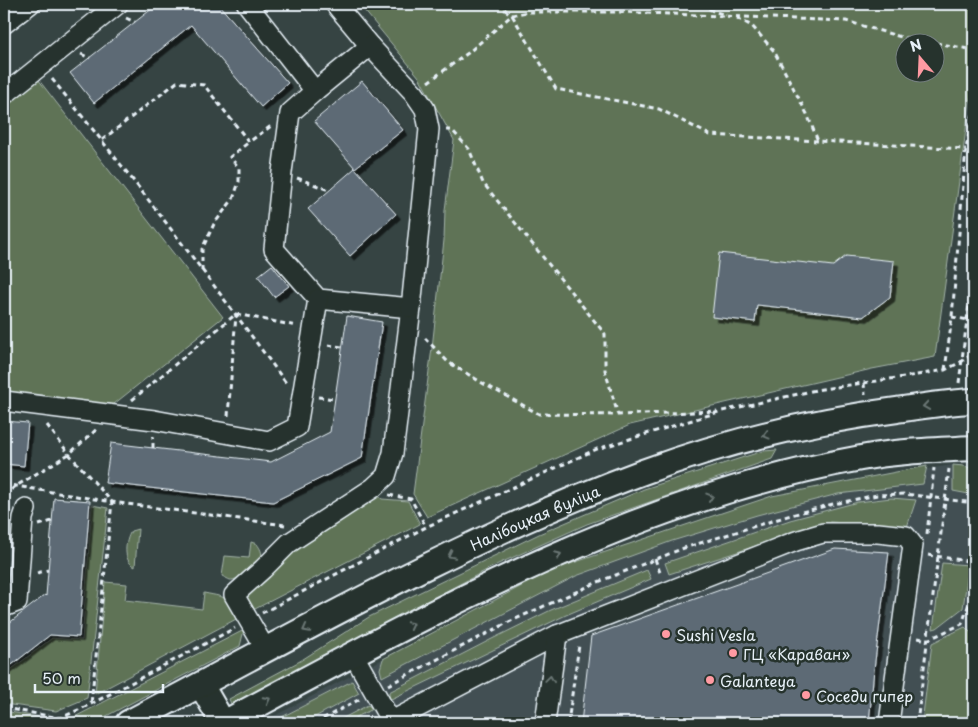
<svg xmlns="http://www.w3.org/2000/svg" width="978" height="727" font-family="'Playpen Sans',sans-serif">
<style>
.built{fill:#425052}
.green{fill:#5e7357;stroke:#a3b2a8;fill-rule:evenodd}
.building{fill:#5d6b75;stroke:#e8f1f8;filter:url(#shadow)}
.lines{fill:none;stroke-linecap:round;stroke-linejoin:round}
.minor-casing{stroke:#e8f1f8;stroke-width:22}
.major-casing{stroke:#e8f1f8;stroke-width:28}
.path{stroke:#e8f1f8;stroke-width:3;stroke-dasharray:5 4;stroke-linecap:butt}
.minor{stroke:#26332d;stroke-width:19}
.major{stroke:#26332d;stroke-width:24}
.oneway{stroke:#6a7674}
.poi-dot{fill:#ff9aa2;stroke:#26332d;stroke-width:2}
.labels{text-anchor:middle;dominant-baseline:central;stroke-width:5;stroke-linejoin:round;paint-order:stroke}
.street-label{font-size:15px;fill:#e8f1f8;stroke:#26332d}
.poi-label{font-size:15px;fill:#e8f1f8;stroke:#26332d;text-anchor:start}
</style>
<defs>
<filter id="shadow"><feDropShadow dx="4.5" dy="4.5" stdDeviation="0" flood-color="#0009"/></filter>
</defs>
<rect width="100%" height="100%" fill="#364443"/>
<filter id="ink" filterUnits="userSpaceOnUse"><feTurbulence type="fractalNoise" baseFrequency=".02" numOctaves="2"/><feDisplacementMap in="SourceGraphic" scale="10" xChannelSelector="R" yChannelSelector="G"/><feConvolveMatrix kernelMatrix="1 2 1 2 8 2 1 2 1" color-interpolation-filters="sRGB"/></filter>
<g filter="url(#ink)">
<polygon class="built" points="953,465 964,466 974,469 974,723 261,723 552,570 772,496 862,479"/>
<g class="green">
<path d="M359 4H974V71L935 357 872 369 630 425 427 517 413 494 432 348 444 240 445 210 454 140 419 77ZM906 42H936V72H906Z"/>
<polygon points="38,79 223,317 109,408 4,394 4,106"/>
<polygon points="777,450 772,459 587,524 498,564 231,704 229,699 300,661 369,617 539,534 644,489 763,451"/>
<polygon points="953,465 964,466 974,469 974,495 953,491"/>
<polygon points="927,466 923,484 838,494 757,515 672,541 576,576 382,677 380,669 383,659 552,570 772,496"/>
<polygon points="375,493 382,499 408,501 420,524 253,610 247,601 246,595 293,547"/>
<polygon points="891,498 916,500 907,527 830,522 669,574 665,563 790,520 858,502"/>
<polygon points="92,505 108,508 87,698 56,711 4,704 4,675 52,638 82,640"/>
<path d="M138 529 135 567C122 560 125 542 131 531Z"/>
<path d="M251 542 257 544C260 548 263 553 261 558 259 566 238 581 230 580 228 579 224 577 222 576L225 556 249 558Z"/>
<polygon points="942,563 969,565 963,608 937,628 933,629"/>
<polygon points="647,570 651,579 566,615 389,700 389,692 492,639 551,610"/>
<path d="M105 582 127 584 125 600 202 609 204 593C229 598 226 596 240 617L95 694Z"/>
<polygon points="965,627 974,636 974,671 970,723 922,723 932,643"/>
<polygon points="244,630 240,646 93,723 63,723"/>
<polygon points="352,681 359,693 304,723 270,723"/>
<polygon points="368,705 373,709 344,723 334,723"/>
<polygon points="4,711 49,719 40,723 4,723"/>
</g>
<g class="building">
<polygon points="158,4 166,4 169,8 175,4 218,4 288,83 261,107 191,25 94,103 70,73"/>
<polygon points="362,81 403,130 355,168 314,121"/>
<polygon points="355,168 396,214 350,256 308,209"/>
<polygon points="719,253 833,266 846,256 894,261 890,297 863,317 757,305 755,322 712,317"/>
<polygon points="272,265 289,286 274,297 258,276"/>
<polygon points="347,316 382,322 362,458 273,502 105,483 111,443 271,462 330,432"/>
<polygon points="4,421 28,423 24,466 4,464"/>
<polygon points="54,498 90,501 79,637 50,635 4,671 4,627 45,595 46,596"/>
<polygon points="835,549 889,552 874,669 869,723 581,723 591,636"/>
</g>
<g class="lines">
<g class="minor-casing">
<g id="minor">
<polyline points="247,4 315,91 290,113 282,172 274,249 318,299 411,308 393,453 386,476 373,488 289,543 263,569 234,595 266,650"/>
<polyline points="335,4 370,46 414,93 425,109 429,129 411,308"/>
<polyline points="4,24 30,4"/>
<polyline points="315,91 370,46"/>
<polyline points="4,95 118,4"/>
<polyline points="4,401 154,420 269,441 297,427 318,299"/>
<polyline points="4,607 17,602 23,518 26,509"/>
<polyline points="353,654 392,723"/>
<polyline points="388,723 557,635 796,541 823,533 878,533 906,536 913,545 889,723"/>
<polyline points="545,723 557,635"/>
</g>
</g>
<g class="major-casing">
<g id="major">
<polyline points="201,685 223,723"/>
<path id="s1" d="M128 723C297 634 464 538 643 472 725 442 811 421 897 410 923 406 948 402 974 401"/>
<path d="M224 723C426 615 633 499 861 458 898 451 937 450 974 448"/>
</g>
</g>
<g class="path">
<polyline points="497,4 512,15 527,12 620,12 846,21 901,37 933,42"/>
<polyline points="701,4 713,11 726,15"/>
<polyline points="126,18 135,22"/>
<polyline points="737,18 752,26 774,51 807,114 818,141 966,149"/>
<polyline points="936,43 974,50"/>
<polyline points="81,54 90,58"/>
<path d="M52 79C133 178 211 280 286 383"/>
<polyline points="428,82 468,53 512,15 556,89 659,109 710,135 818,141"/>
<polyline points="446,130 452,130 469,149 483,183 605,334 605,370 618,415"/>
<polyline points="102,140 177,82 204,85 249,142 271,126"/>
<polyline points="297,178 329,190"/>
<polyline points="202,271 202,249 214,224 233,199 239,182 239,168 230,157 249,142"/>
<polyline points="952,317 974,321"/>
<polyline points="425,338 448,362 484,384 539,414 618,415 717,411"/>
<polyline points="328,345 342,347"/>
<polyline points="945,370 952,317 966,149 974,108"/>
<polyline points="864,383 865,395"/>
<polyline points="959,383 974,265"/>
<polyline points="318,397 335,399"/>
<polyline points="132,400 236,314 297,326"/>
<polyline points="228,416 236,315"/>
<polyline points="47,425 69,454 112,502 91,704"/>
<polyline points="153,448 153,436"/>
<polyline points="4,484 112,502 285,525"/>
<polyline points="4,495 16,486 69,454 97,429"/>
<polyline points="389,495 411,499 426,527"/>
<polyline points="39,525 52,521"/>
<polyline points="927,534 934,468"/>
<polyline points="928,555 974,562"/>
<polyline points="655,559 661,575"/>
<polyline points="37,573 48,570"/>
<polyline points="262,613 426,527 597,449 722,411 816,390 917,375 945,370 961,362 974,353"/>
<polyline points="918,638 927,640 962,624 972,595 974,570"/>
<polyline points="388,685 511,621 598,582 684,548 791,515 833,504 877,495 905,494 974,503"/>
<polyline points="4,708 60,718"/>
<polyline points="50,723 91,704 235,628"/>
<polyline points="315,723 360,699"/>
<polyline points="568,723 579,645"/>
<polyline points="917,723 949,469"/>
</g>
<use href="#minor" class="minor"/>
<use href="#major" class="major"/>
</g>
<defs><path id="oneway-chevron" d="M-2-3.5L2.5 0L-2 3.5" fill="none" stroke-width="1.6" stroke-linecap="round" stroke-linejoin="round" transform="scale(1.25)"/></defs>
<g class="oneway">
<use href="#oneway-chevron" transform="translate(926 406) rotate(172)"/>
<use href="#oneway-chevron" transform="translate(766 435) rotate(165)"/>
<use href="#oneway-chevron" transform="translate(710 497) rotate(-18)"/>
<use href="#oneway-chevron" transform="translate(451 555) rotate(154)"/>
<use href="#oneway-chevron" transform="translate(558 555) rotate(-24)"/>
<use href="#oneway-chevron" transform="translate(411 625) rotate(-27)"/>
<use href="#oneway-chevron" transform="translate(306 629) rotate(152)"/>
<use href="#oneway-chevron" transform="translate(550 679) rotate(-82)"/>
<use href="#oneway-chevron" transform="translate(267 700) rotate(-28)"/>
</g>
</g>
<g class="poi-dot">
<circle cx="666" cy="634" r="5"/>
<circle cx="733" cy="653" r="5"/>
<circle cx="710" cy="680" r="5"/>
<circle cx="806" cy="695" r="5"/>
</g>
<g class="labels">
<g class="street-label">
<text stroke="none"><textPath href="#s1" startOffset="456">Налібоцкая вуліца</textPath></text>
</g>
<g class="poi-label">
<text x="676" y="634">Sushi Vesla</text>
<text x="743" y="653">ГЦ «Караван»</text>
<text x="720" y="680">Galanteya</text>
<text x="816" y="695">Соседи гипер</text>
</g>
</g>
<rect width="978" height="727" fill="none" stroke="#26332d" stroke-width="20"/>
<rect x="10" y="10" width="958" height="707" fill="none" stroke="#e8f1f8" stroke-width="2" filter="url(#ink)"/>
<g transform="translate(920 58) rotate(341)"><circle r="24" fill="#26332d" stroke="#747f7e"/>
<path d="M0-4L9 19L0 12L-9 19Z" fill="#ff9aa2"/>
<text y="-8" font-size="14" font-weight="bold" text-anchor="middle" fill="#e8f1f8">N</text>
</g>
<path d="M35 684v8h128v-8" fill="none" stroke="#e8f1f8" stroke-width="2.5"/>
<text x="42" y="684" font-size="15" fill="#e8f1f8" stroke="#26332d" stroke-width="4" paint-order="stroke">50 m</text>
</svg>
